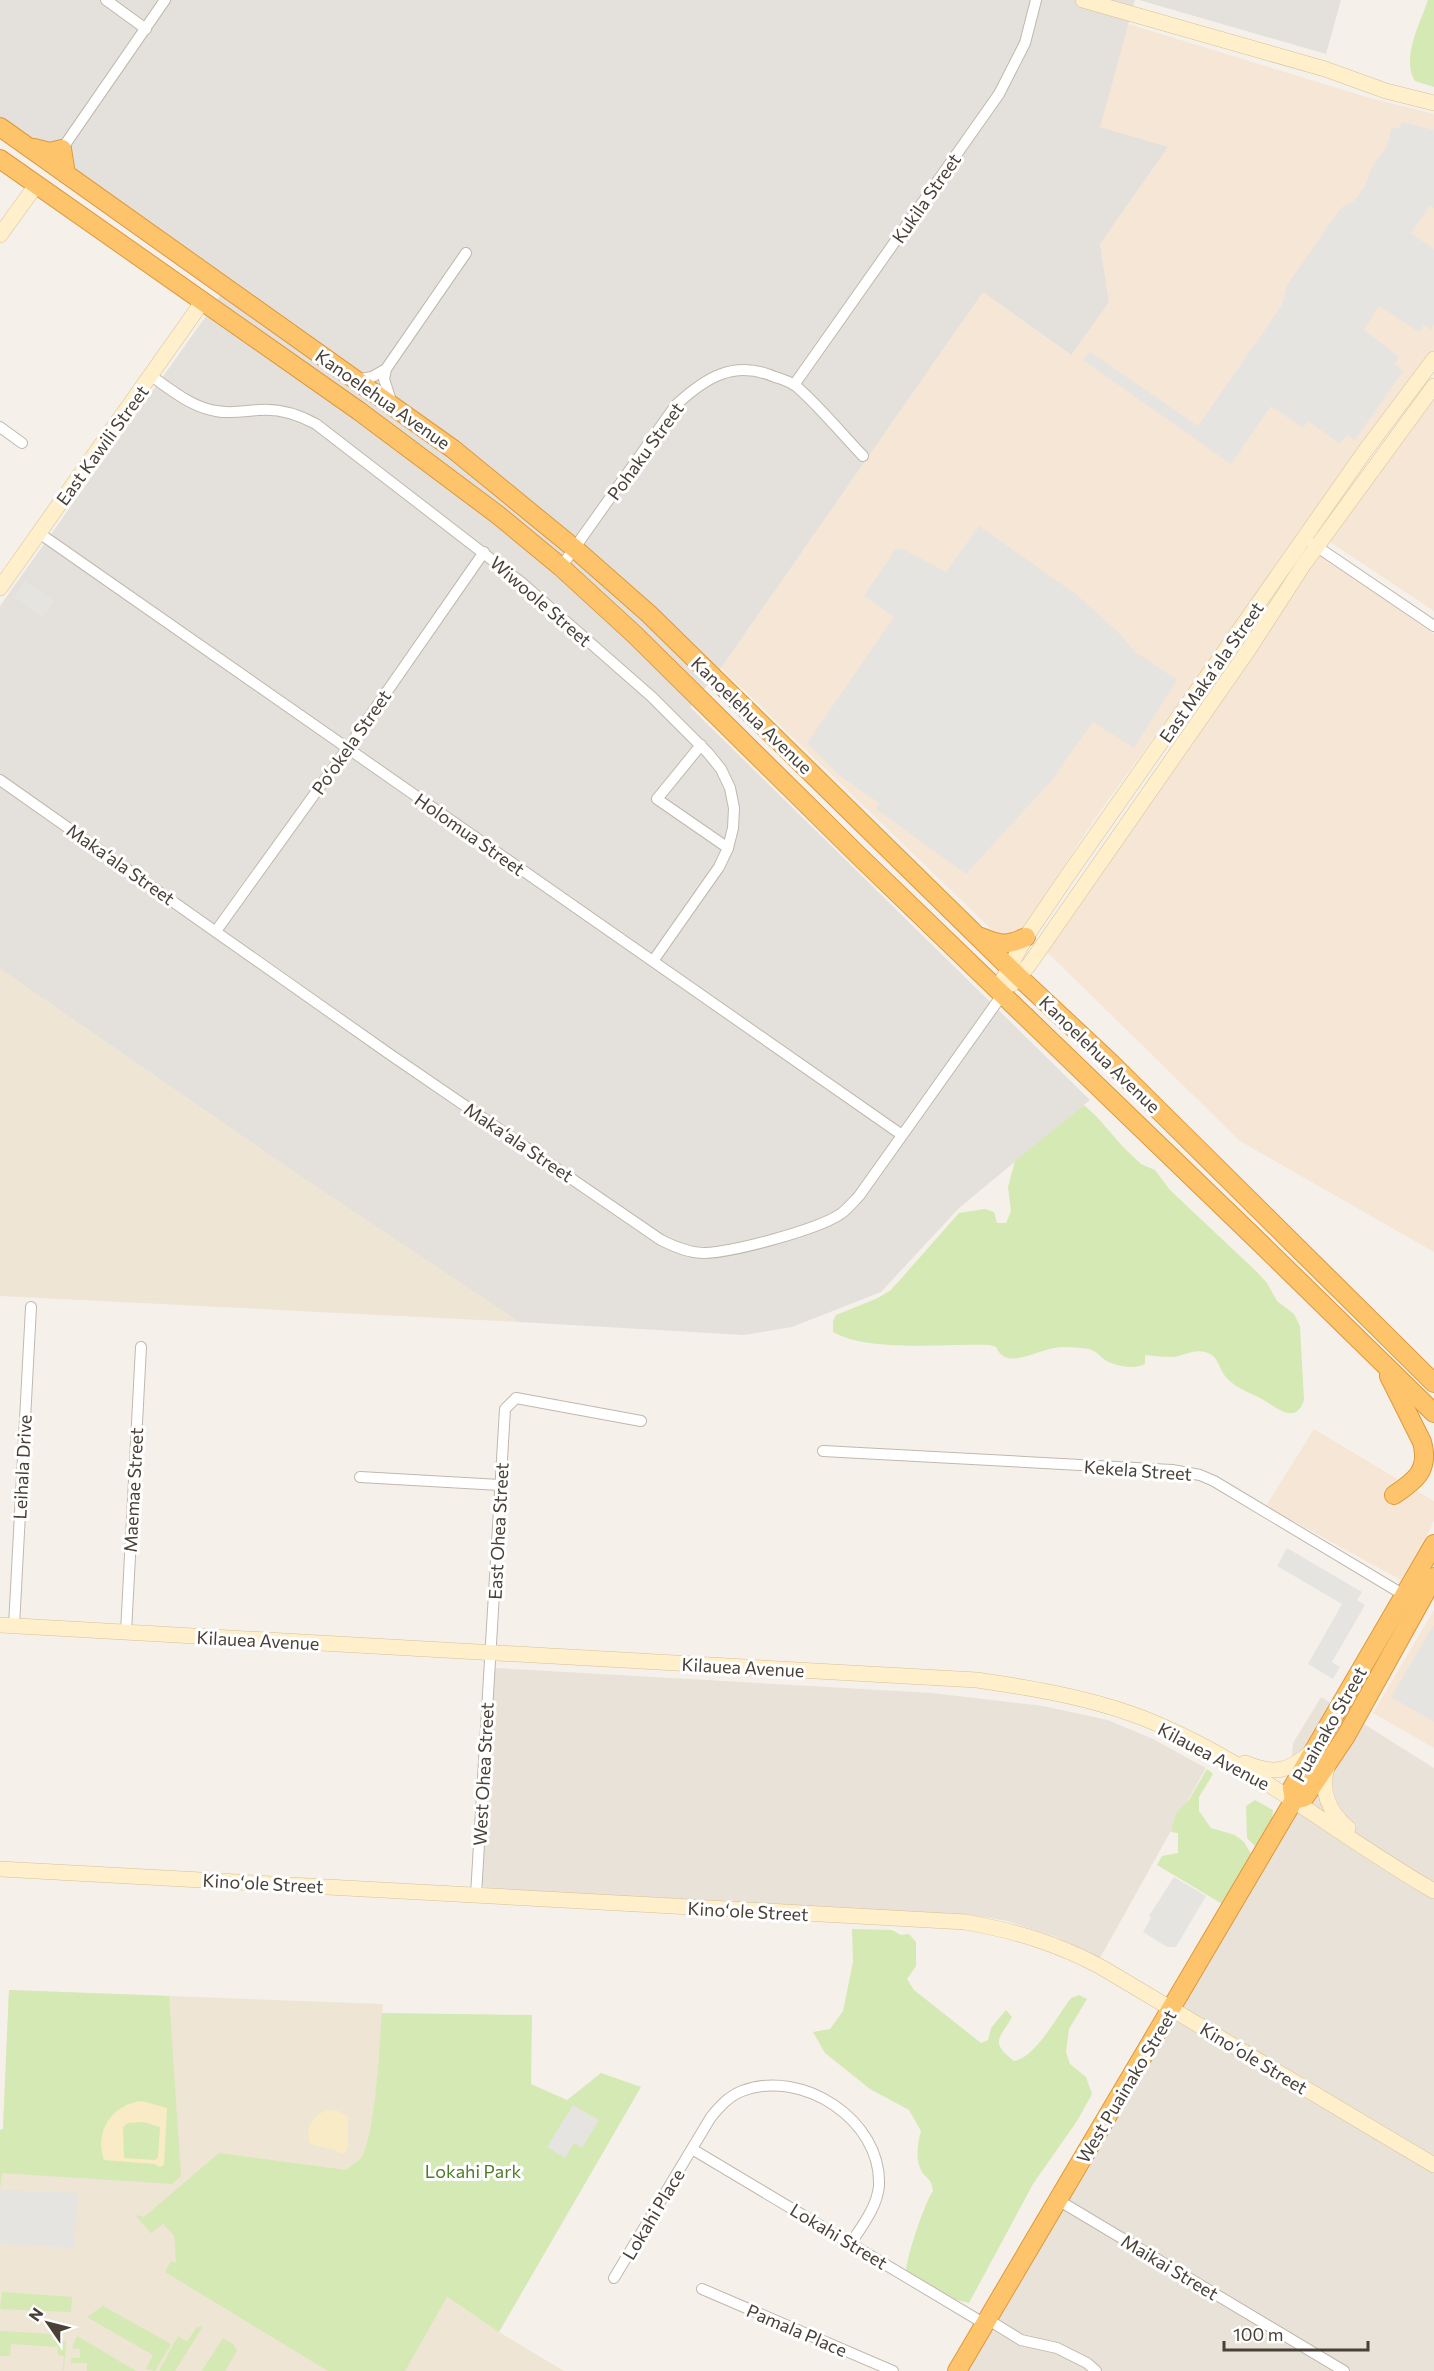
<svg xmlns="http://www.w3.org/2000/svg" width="1434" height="2371" font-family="Commissioner,sans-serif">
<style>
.residential{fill:#e9e2d8}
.commercial{fill:#f6e6d5}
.industrial{fill:#e4e0db}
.education{fill:#eee5d4}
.green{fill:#d4e9b3}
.sand{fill:#f8ebc6;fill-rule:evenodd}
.parking{fill:#e6e4e1}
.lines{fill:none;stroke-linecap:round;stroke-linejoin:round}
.street-casing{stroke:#c1b8ac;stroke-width:12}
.secondary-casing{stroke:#d5c19a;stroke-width:16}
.highway-casing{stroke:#de983a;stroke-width:20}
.street{stroke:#fff;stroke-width:10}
.secondary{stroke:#ffefca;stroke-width:15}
.highway{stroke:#fec46c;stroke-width:18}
.labels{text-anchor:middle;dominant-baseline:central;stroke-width:6;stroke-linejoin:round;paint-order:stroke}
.street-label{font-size:18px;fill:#494138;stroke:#fff}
.park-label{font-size:18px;fill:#4e7c2a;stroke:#fff}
</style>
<rect width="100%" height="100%" fill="#f5f1ea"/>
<g class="residential">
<polygon points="497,1668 932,1693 1043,1706 1108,1720 1153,1739 1206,1768 1099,1960 1056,1937 1007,1921 984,1917 487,1889 481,1884 492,1674"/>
<polygon points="1321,1697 1434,1768 1434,2371 956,2371 1287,1823 1293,1743"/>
</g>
<g class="commercial">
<polygon points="1128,24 1370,98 1434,114 1434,352 1101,810 1018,935 1004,936 992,930 721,668 983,292 1070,355 1109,302 1100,244 1168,147 1099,127"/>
<polygon points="1434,398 1434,611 1327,540"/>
<polygon points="1319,553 1434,634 1434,1252 1240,1141 1047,952"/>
<polygon points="1314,1429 1434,1501 1434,1520 1424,1543 1401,1580 1266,1506"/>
<polygon points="1434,1610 1434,1748 1373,1713"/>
</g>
<g class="industrial">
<polygon points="0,0 1135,0 1100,127 1168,147 1100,244 1109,302 1071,355 983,292 721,668 690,707 1090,1100 959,1208 881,1292 792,1327 744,1335 519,1322 294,1172 0,969 0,606 228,285 0,122"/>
<polygon points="1139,0 1341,0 1326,54"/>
</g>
<g class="education">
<polygon points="0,969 294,1172 519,1322 0,1296"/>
<polygon points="9,1990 383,2004 364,2242 499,2332 564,2371 0,2371 0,2130 3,2129"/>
</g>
<g class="green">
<path d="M1428 0H1434V87L1415 81C1401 58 1420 24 1428 0Z"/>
<path d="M1084 1105 1097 1117 1124 1148 1141 1164 1155 1170 1170 1190 1257 1272 1267 1283 1277 1301 1294 1314 1300 1326 1304 1400C1295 1428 1273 1404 1260 1398 1248 1392 1232 1386 1225 1376 1218 1366 1218 1355 1205 1352 1193 1349 1184 1356 1173 1357 1164 1357 1155 1356 1145 1355V1364C1135 1370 1115 1366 1105 1360 1100 1356 1096 1351 1089 1349 1082 1348 1074 1347 1066 1347 1040 1345 1008 1374 996 1347L989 1345C946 1343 869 1353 833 1332V1321L836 1315 878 1298 891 1290 959 1213 985 1209 994 1212 997 1223H1006L1011 1211 1008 1187 1015 1161Z"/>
<polygon points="1207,1769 1213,1774 1199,1797 1199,1811 1211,1828 1235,1835 1244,1842 1253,1857 1224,1905 1157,1865 1162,1856 1178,1853 1178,1833 1171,1832 1176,1813 1189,1800"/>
<polygon points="1255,1800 1273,1810 1272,1821 1256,1847 1247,1838 1246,1806"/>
<path d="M852 1929 892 1930 901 1935 909 1934 916 1942V1966L907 1979 914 1990 981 2043 988 2040 991 2028 1006 2010 1012 2017C1001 2038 988 2041 1014 2061 1036 2057 1057 2016 1071 1998L1079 1995 1087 1999 1069 2029 1066 2052 1070 2064 1086 2077 1092 2094 1077 2121 1033 2184 969 2303 957 2300 906 2272C906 2258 925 2202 933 2191 931 2176 926 2180 921 2170 915 2159 918 2142 921 2131L909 2110 870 2089 825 2053 813 2032 830 2029 843 2011 853 1962Z"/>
<polygon points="9,1990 169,1996 181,2176 172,2184 2,2173 0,2190 0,2130 3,2129"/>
<path d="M382 2013 532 2015 531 2084 567 2100 601 2073 641 2087 499 2332 447 2297 405 2371H328L165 2272 171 2261 176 2263 174 2235 163 2224 151 2233 135 2215 144 2217 219 2153 346 2170C351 2166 357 2162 361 2158 376 2135 379 2044 382 2013Z"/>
<polygon points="2,2292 72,2297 71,2312 0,2309"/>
<polygon points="103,2306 171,2344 155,2371 146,2369 153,2355 87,2317"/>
<polygon points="203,2326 175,2371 159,2371 178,2336 187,2342 196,2328"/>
<polygon points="0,2331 52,2334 52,2340 66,2341 64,2370 63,2369 64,2356 58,2355 58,2347 11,2344 10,2356 0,2356"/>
<polygon points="77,2336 82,2339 136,2371 87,2371 87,2363 71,2363 71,2358 80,2358 80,2349 72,2348"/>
<polygon points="223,2338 233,2344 237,2351 225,2371 202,2371"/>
</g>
<g class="sand">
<path d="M142 2101 167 2108 164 2165 160 2167 154 2164 104 2160C94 2131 112 2104 142 2101ZM143 2122 160 2127 158 2158 155 2160 124 2158 123 2127 128 2123Z"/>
<path d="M327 2110 338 2111 348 2116V2148L345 2153H340L335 2150 310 2144C305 2128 312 2116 327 2110Z"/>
</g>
<g class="parking">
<polygon points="1402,122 1434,130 1434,208 1430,205 1411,233 1434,249 1434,324 1431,330 1424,325 1419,332 1379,306 1364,330 1399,357 1395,364 1403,371 1355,440 1347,435 1340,444 1308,421 1303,428 1271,406 1231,464 1083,360 1090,352 1198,426 1282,305 1287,285 1341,208 1354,201 1365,186 1370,171 1387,146 1392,127 1399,129"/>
<polygon points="979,526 1077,595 1122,636 1134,651 1177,680 1134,748 1093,722 1051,781 966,874 876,809 879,803 840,776 807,743 894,617 864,596 895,550 903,549 946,572"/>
<polygon points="25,581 54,601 42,617 14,597"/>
<polygon points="1287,1548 1362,1592 1357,1600 1365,1605 1332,1662 1340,1667 1333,1679 1308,1664 1342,1604 1277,1566"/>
<polygon points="1433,1626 1434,1626 1434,1722 1391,1697"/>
<polygon points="1174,1877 1206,1896 1176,1947 1167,1947 1143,1932 1151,1918 1149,1916"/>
<polygon points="573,2105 599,2120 582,2148 574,2143 565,2158 547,2147"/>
<polygon points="0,2190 79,2193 74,2248 0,2243"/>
</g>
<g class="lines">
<g class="street-casing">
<g id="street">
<polyline points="106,0 146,29"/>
<polyline points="62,149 165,0"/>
<path d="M151 376C172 390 191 407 216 411 231 414 244 411 258 410 279 408 298 414 316 424L522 583 652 697 708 753 721 769 730 788 734 808 733 828 728 848 719 867 653 961"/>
<polyline points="356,380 372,377 386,369"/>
<polyline points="794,385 999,94 1025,43 1036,0"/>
<polyline points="392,404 384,379 386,369 466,253"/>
<polyline points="0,427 22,443"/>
<polyline points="39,533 902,1135"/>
<polyline points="1313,544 1434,626"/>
<path d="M561 567 676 405C705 378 734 359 775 377 782 379 790 382 796 386 820 407 841 433 863 456"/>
<polyline points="701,745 657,799 728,848"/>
<path d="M0 780 388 1053 661 1240C675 1247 689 1253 705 1253 734 1252 815 1230 839 1215 846 1211 853 1202 859 1196L1002 995"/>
<polyline points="216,931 347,749 484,552"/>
<polyline points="823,1451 1172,1470 1200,1475 1214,1481 1409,1598"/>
<polyline points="360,1477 500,1485"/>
<polyline points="14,1626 31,1307"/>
<polyline points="126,1632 141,1347"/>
<polyline points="476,1895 505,1409 516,1398 641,1421"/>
<polyline points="692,2149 985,2324"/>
<polyline points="1058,2200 1344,2371"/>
<path d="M614 2278 711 2117C720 2106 729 2096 742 2091 802 2068 882 2120 879 2186 877 2207 862 2226 851 2243"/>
<polyline points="702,2289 893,2371"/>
<polyline points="987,2319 1021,2340 1057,2348 1087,2363 1096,2371"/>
</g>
</g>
<g class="secondary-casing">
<g id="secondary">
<polyline points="1083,0 1325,69 1386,91 1434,103"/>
<polyline points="0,235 37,184"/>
<polyline points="0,588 203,301"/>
<polyline points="1012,984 1029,965 1249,649 1304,564 1434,386"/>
<polyline points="997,990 1026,937 1068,875 1365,451 1434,359"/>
<path d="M0 1625 977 1680C1030 1688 1081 1696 1132 1714 1241 1753 1334 1834 1434 1891"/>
<path d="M1245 1763C1274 1775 1288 1772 1311 1752"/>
<path d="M1328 1765C1319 1790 1329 1812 1348 1828"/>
<path d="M0 1869 965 1922C1015 1931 1056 1943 1101 1967L1434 2165"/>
</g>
</g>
<g class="highway-casing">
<g id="highway">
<polyline points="0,127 453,449 574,548 649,614 1019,977 1111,1063 1434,1383"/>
<polyline points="34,148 50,152 62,149 66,174"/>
<polyline points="0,159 359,411 498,515 561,567 634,634 860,857 1254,1237 1434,1413"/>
<path d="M981 937C1000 945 1007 946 1026 937"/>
<path d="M1389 1376 1422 1442C1430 1470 1415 1481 1394 1495"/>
<polyline points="1294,1800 1292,1788 1434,1544"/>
<polyline points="1294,1800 1305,1797 1346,1736 1434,1577"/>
<polyline points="957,2371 1294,1800"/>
</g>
</g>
<use href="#street" class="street"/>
<use href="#secondary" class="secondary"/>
<use href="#highway" class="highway"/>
</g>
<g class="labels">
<g class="street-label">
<text transform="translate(926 198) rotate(-55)">Kukila Street</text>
<text transform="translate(383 399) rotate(35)">Kanoelehua Avenue</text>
<text transform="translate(102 445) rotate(-54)">East Kawili Street</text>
<text transform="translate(645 451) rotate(-54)">Pohaku Street</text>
<text transform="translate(541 601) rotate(41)">Wiwoole Street</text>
<text transform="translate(1211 672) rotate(-55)">East Makaʻala Street</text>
<text transform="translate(752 715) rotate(44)">Kanoelehua Avenue</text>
<text transform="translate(351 742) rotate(-55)">Po‘okela Street</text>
<text transform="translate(470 834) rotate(35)">Holomua Street</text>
<text transform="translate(121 864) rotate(35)">Maka‘ala Street</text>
<text transform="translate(1100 1054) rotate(44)">Kanoelehua Avenue</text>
<text transform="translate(519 1142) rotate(34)">Maka‘ala Street</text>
<text transform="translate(22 1467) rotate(-87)">Leihala Drive</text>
<text transform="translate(1138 1470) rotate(4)">Kekela Street</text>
<text transform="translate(133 1490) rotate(-87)">Maemae Street</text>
<text transform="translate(498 1531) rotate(-87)">East Ohea Street</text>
<text transform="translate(258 1640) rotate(3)">Kilauea Avenue</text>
<text transform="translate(743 1667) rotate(3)">Kilauea Avenue</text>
<text transform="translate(1329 1724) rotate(-60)">Puainako Street</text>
<text transform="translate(1214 1756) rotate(28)">Kilauea Avenue</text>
<text transform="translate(483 1774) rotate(-87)">West Ohea Street</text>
<text transform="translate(263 1883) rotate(3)">Kinoʻole Street</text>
<text transform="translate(748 1911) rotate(3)">Kinoʻole Street</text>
<text transform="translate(1254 2058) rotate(31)">Kinoʻole Street</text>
<text transform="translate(1126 2086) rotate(-59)">West Puainako Street</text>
<text transform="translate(653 2214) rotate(-59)">Lokahi Place</text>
<text transform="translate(839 2236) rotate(31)">Lokahi Street</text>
<text transform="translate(1170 2267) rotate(31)">Maikai Street</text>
<text transform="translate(797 2330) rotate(23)">Pamala Place</text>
</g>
<g class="park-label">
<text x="473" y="2171">Lokahi Park</text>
</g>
</g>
<g transform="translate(48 2323) rotate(305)" stroke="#ffffff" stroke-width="4.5" paint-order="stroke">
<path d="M0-4.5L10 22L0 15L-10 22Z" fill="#494138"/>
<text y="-9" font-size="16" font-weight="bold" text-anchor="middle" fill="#494138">N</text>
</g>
<path d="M1224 2341v9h144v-9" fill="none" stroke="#494138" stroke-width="3"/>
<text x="1233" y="2341" font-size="18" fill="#494138" stroke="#ffffff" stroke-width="4.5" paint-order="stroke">100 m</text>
</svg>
